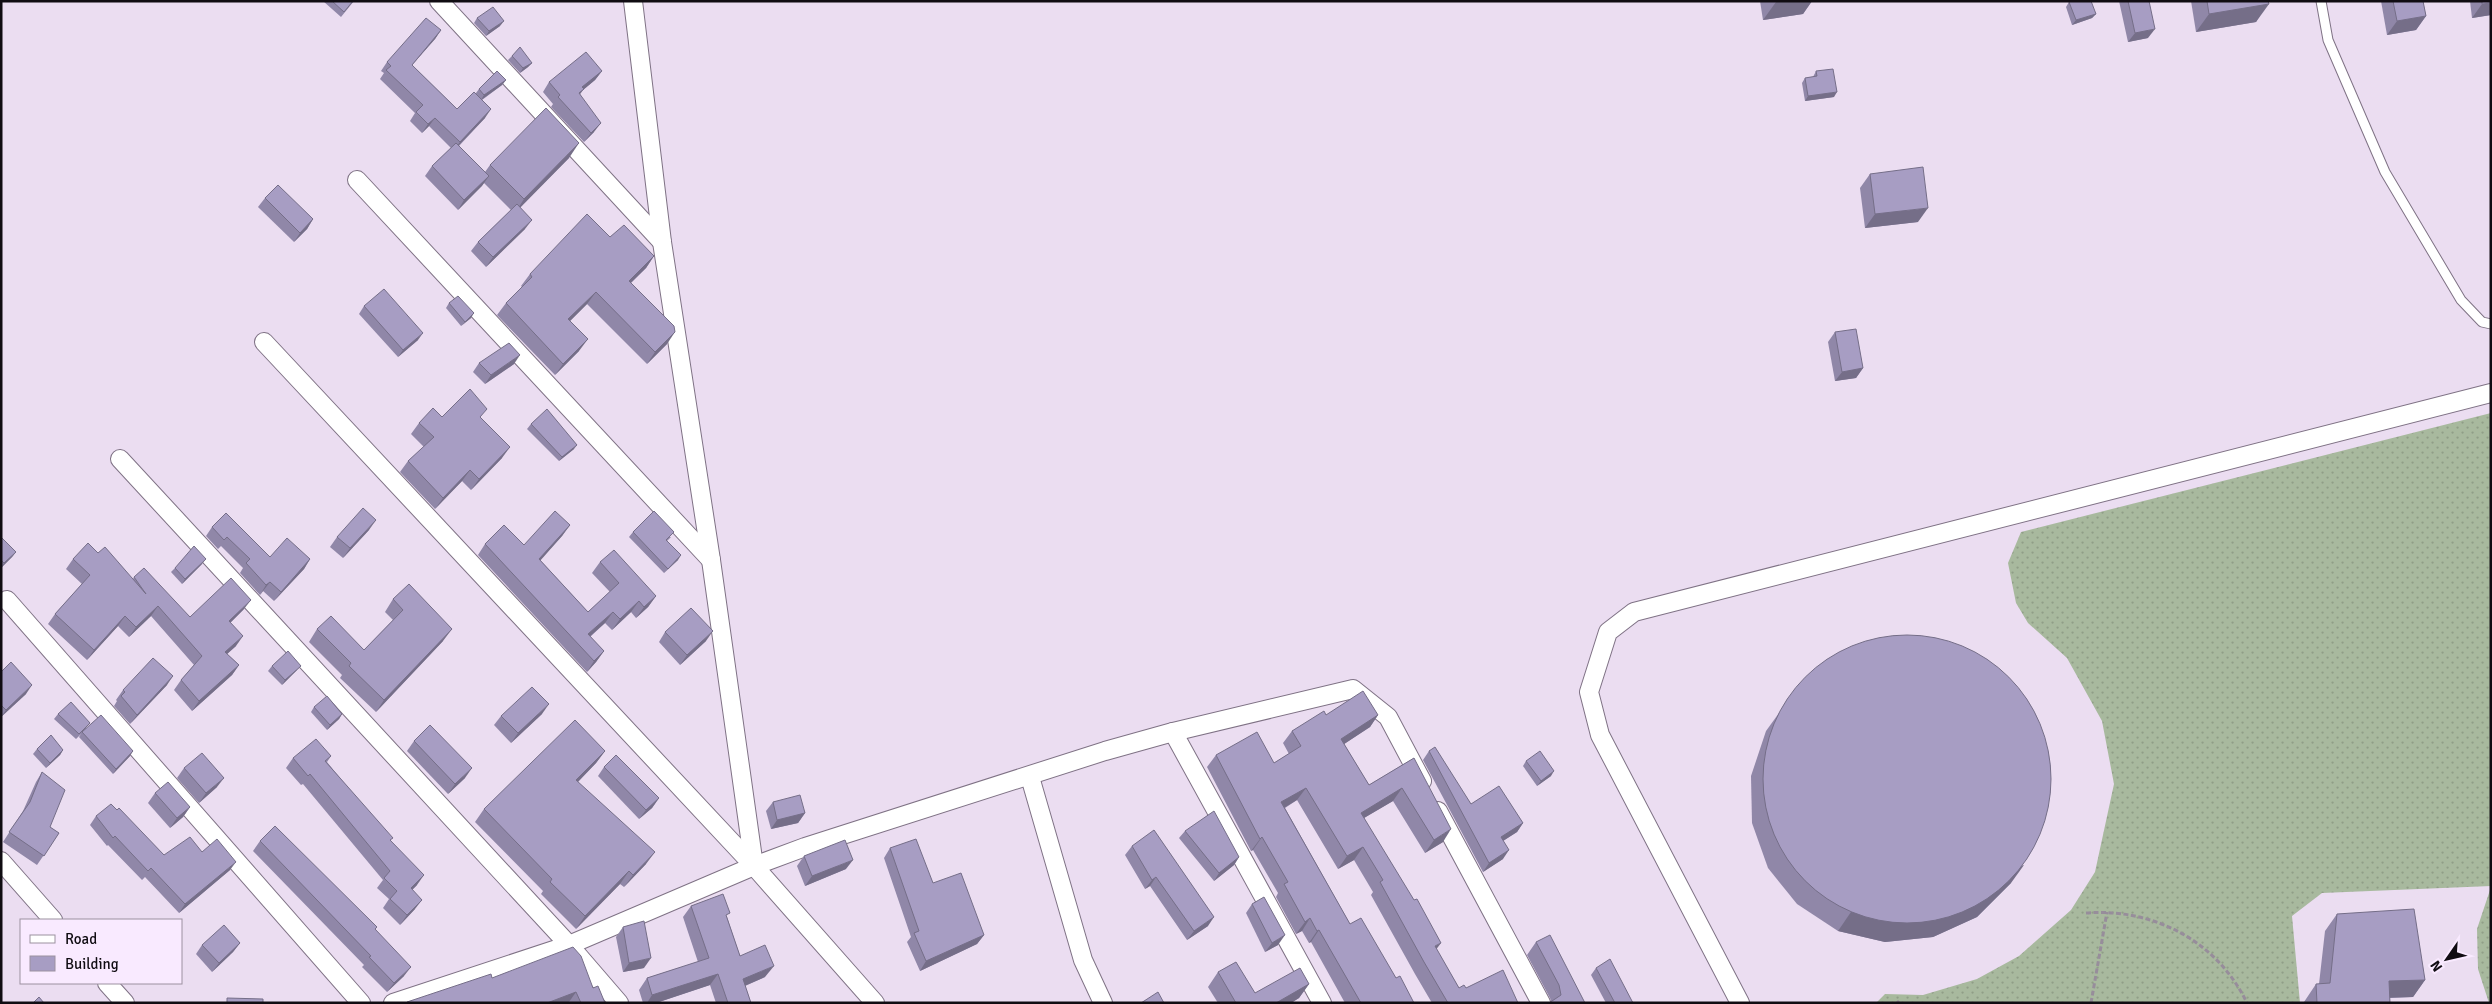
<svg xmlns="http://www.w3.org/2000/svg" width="2492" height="1004" font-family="Signika,sans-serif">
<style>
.grass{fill:url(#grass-dots)}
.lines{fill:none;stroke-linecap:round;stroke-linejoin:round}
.service-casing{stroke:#7f7285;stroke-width:11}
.minor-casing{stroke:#7f7285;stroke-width:20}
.path{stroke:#978d9b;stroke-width:3;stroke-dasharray:5 2.5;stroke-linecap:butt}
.service{stroke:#fff;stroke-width:9}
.minor{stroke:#fff;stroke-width:18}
.wall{fill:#9087a8}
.shaded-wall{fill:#756e88}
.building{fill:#a79dc3;stroke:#756e88}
</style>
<defs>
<pattern id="grass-dots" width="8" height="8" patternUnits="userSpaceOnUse" patternTransform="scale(1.25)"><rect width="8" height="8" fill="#a8b99e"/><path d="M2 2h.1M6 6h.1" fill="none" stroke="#909e87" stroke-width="1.8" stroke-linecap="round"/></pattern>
</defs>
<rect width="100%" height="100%" fill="#ebddf1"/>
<g class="grass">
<polygon points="2491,413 2491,886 2322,893 2292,916 2300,1003 1876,1003 1885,994 1923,995 1977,979 2019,956 2071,910 2095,872 2114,784 2102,721 2067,658 2028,623 2016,603 2008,563 2021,532"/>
<polygon points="2491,887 2491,1003 2489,1003 2478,969 2477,929"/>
</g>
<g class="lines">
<g class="service-casing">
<polyline id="service" points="2321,1 2328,40 2385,172 2461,300 2482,322 2491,324"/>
</g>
<g class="minor-casing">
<g id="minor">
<polyline points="439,1 662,242"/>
<polyline points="633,1 662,242 711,560 754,866"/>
<polyline points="357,180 711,560"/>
<polyline points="264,342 754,866 875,1003"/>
<polyline points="120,459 569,945 619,1003"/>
<polyline points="7,600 361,1003"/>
<polyline points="1173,732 1322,1003"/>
<polyline points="1030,777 1083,960 1103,1003"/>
<polyline points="1438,811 1541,1003"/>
<polyline points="1,861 53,920"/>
<polyline points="107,983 125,1003"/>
<polyline points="393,1003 569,945 754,866 805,847 1105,751 1173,732 1353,689 1388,717 1422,781"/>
<polyline points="1740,1003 1600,735 1589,692 1608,632 1634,612 2491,393"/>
</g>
</g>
<g class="path">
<path d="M2086 913C2154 908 2217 941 2247 1003"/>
<polyline points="1897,1001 1899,1003"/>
<polyline points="2091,1003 2107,912"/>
</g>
<use href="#service" class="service"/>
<use href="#minor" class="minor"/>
</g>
<g class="wall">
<polygon points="323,1 354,1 341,17"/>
<polygon points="1760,1 1812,1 1803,14 1763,20"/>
<polygon points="2119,1 2149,1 2148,38 2128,42"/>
<polygon points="2191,1 2268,1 2256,22 2196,32"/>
<polygon points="2381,1 2423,1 2426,16 2416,30 2387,35"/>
<polygon points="2470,1 2491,1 2491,15 2472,18"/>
<polygon points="2069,2 2096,14 2092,18 2072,25 2066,7"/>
<polygon points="477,18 500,26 486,36 474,23"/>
<polygon points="441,30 435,39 412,65 457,109 476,93 479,89 506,80 502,85 482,100 485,118 459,146 485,172 490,165 569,158 520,207 525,229 486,267 471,251 478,242 511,210 484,183 458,210 425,176 432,166 451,148 429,126 422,133 410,121 415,113 380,79 384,73 381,71 387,62"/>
<polygon points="512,56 532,63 528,67 520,73 508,60"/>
<polygon points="602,71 595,80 583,90 580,94 594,132 584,142 551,107 553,104 543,92 549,82"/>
<polygon points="1816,71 1834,97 1805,101 1802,83 1805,78 1813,77"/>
<polygon points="1870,174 1918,222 1865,228 1860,188"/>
<polygon points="265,198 313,219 307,229 294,242 258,207"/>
<polygon points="610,237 654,256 646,268 631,283 667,344 647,364 587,304 570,321 579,351 555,375 497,315 506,303 522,287 521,286 530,274"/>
<polygon points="449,303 471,318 461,326 446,308"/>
<polygon points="364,306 418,340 398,357 359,314"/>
<polygon points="1835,332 1863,368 1856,378 1835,381 1828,342"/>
<polygon points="479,363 514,364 485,384 473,372"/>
<polygon points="481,418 502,458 471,490 462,481 435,509 400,472 408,461 424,447 411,434 419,423"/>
<polygon points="531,424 574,449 559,461 527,429"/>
<polygon points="570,525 562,536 540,560 588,612 610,592 592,573 600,562 656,596 648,607 636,618 631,612 612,630 605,623 590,637 604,651 596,662 587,672 478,555 485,544 524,545"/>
<polygon points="212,527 270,557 310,559 304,569 274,601 263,591 260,595 240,573 243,568 221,546 218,549 206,536"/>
<polygon points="369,530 343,558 330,547 337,537"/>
<polygon points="633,532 671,537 667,541 678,560 664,573 629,537"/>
<polygon points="1,537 16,552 12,557 1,568"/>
<polygon points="98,553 133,579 134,577 190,617 244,609 230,623 236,646 227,654 239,665 232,675 192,711 174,690 181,680 194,665 151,616 129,637 118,626 87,660 48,624 55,614 82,584 66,569 73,559"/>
<polygon points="202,564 182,584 171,572 175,568"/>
<polygon points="393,599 443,641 376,712 340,678 342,675 309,642 317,629 364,650 393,620 385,612"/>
<polygon points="665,632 706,641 680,665 659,642"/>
<polygon points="272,666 297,670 282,685 268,671"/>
<polygon points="1,670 26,694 1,717"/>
<polygon points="167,685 130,724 114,706 117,701 116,700 123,690"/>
<polygon points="314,707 342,714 339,719 327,730 311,712"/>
<polygon points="1779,713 2011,883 1977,917 1933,937 1885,942 1838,931 1797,904 1768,868 1752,823 1751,776 1766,731"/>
<polygon points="58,714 87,728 130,756 113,774 79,737 81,734 76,739 54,719"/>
<polygon points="542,714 511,743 494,725 501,716"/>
<polygon points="1326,715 1378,715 1370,727 1344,744 1369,785 1414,758 1443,842 1425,853 1393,801 1364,818 1436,949 1459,988 1466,988 1518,1003 1432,1003 1415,974 1371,895 1373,892 1354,860 1338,869 1297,800 1285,808 1350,924 1396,978 1414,1003 1345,1003 1311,942 1309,943 1302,931 1296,934 1276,897 1278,893 1253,850 1251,851 1207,767 1216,755 1274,763 1289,754 1283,743 1292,731"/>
<polygon points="414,741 465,778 448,794 407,751"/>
<polygon points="37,749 63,750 60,755 46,768 33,754"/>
<polygon points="605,751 596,763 578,782 646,864 624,887 620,884 576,929 541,894 543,891 475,822 484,809"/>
<polygon points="1429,751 1471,804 1523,823 1517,832 1503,841 1503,859 1483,872 1423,760"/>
<polygon points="331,756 327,762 391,841 417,885 412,890 415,909 400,925 383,908 389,899 377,888 383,880 303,784 301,785 286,768 293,758"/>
<polygon points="1526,761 1551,776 1537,786 1523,766"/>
<polygon points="604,767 659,798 652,808 639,819 598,776"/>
<polygon points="184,768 217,787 199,803 177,778"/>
<polygon points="42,772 50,827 59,833 37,865 3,842 23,811 36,782"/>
<polygon points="155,793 190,807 183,817 170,828 148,803"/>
<polygon points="773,802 805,813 798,823 771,829 766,811"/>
<polygon points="117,810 164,855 202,852 230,870 179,913 145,877 142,880 108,845 107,846 90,825 96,816"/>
<polygon points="1185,831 1239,857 1234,865 1214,881 1179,838"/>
<polygon points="260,841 377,927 375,930 404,976 387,992 362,967 364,965 253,851"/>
<polygon points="1132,846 1208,926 1187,940 1150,886 1145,889 1125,855"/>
<polygon points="890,848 933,883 984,935 977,944 920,971 907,942 911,937 884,858"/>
<polygon points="804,856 846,869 805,886 797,866"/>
<polygon points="1252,904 1278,945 1265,952 1246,913"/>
<polygon points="691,906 727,917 740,956 765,977 745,986 751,1003 716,1003 710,985 656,1003 643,1003 639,990 647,978 698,962 683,917"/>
<polygon points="2337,914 2425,980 2413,997 2390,998 2390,1003 2304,1003 2304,1002 2316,984 2319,984 2325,931"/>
<polygon points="623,927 644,968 623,972 616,937"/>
<polygon points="1536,942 1585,1003 1551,1001 1550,998 1527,955"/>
<polygon points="240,943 233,952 212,972 196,954 202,945"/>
<polygon points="1596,968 1633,1003 1606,1003 1591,975"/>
<polygon points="1218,972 1255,993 1309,984 1299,998 1291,1003 1218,1003 1208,987"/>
<polygon points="492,978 593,988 605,1003 569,1003 569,1002 567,1003 407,1003 407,1002"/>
</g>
<g class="shaded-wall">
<polygon points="1779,1 1812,1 1803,14 1763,20 1776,2"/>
<polygon points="2491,3 2491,15 2472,18 2482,4"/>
<polygon points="2269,4 2256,22 2196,32 2209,14"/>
<polygon points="2096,14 2092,18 2072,25 2076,20"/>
<polygon points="2426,16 2416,30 2387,35 2397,21"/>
<polygon points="504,21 500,26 486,36 489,31"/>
<polygon points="2155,29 2148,38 2128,42 2135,33"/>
<polygon points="441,30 435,39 405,73 412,65"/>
<polygon points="532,63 528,67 520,73 523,68"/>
<polygon points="602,71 595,80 583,90 577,98 582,87"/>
<polygon points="506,80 502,85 481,100 484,95"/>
<polygon points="1837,92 1834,97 1805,101 1808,96"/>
<polygon points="491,109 485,118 454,150 460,142"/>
<polygon points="435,118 429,126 422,133 428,124"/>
<polygon points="601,123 594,132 584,142 591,133"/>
<polygon points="579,143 569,158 515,213 524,199"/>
<polygon points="489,176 482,186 458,210 464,200"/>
<polygon points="1928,208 1918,222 1865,228 1875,214"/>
<polygon points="313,219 307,229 294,242 300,233"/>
<polygon points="532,220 525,229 486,267 493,257"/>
<polygon points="654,256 646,268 621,292 629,281"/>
<polygon points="596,292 587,304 560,331 568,319"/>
<polygon points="474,313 471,318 461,326"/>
<polygon points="675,332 667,344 647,364 655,352"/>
<polygon points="423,333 418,340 398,357 403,350"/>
<polygon points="588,339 579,351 555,375 563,364"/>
<polygon points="520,355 514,364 485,384 491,375"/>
<polygon points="1863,368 1856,378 1835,381 1842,372"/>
<polygon points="577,445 574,449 559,461 562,457"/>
<polygon points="510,447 502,458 471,490 479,479"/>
<polygon points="470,470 462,481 435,509 443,498"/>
<polygon points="376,520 369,530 343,558 350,548"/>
<polygon points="570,525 562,536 532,570 539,559"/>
<polygon points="16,552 12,557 1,568 4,563"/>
<polygon points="681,555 678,560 664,573 668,569"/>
<polygon points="206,559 202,564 182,584 185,579"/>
<polygon points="310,559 304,569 274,601 281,592"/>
<polygon points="270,582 263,591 260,595 266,585"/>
<polygon points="656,596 648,607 636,618 644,607"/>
<polygon points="251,600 244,609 222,631 229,621"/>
<polygon points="639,601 631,612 612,630 620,619"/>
<polygon points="158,606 151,616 129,637 136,627"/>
<polygon points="613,612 605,623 580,645 588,634"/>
<polygon points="125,616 118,626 87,660 94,650"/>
<polygon points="452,629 443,641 376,712 384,700"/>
<polygon points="713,631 706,641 680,665 687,655"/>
<polygon points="243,636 236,646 218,662 225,652"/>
<polygon points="604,651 596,662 587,672 594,661"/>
<polygon points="239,665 232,675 192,711 199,701"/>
<polygon points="301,666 282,685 285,680"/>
<polygon points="173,676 167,685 130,724 137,715"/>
<polygon points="32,685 26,694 1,717 6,710"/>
<polygon points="549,704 542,714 511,743 518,733"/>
<polygon points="342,714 339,719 327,730 330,725"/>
<polygon points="1378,715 1370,727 1332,752 1341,739"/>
<polygon points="63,750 60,755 46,768 50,763"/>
<polygon points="133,751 130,756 113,774 116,769"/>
<polygon points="605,751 596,763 567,793 576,780"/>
<polygon points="472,768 465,778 448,794 455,784"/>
<polygon points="1554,771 1551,776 1537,786 1541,781"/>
<polygon points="224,778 217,787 199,803 206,793"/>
<polygon points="1306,788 1297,800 1272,815 1281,802"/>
<polygon points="1402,788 1393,801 1352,825 1361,813"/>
<polygon points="659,798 652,808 639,819 646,810"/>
<polygon points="190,807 183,817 170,828 177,818"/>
<polygon points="805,813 798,823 771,829 777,820"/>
<polygon points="1523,823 1517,832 1495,846 1501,837"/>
<polygon points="1451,829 1443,842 1425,853 1434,840"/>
<polygon points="1262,837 1253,850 1251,851 1260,839"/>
<polygon points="1363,847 1354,860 1338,869 1347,856"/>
<polygon points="1509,850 1503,859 1483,872 1489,863"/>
<polygon points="655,852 646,864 624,887 633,875"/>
<polygon points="1239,857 1234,865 1214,881 1219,873"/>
<polygon points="853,860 846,869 805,886 812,876"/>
<polygon points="236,862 230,870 179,913 185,904"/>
<polygon points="2024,865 2011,883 1977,917 1933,937 1885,942 1838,931 1851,912"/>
<polygon points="629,871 620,884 576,929 585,916"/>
<polygon points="424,875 417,885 404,898 411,888"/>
<polygon points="1156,877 1150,886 1145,889 1152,880"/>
<polygon points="422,900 415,909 400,925 407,915"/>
<polygon points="1214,917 1208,926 1187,940 1194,931"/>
<polygon points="1310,918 1302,931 1296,934 1305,922"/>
<polygon points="1319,930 1311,942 1309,943 1317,931"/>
<polygon points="984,935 977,944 920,971 926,961"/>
<polygon points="1285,935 1278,945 1265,952 1272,943"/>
<polygon points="240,943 233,952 212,972 219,963"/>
<polygon points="1441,943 1432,955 1435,946"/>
<polygon points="651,958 644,968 623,972 629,963"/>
<polygon points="774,966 765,977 735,990 743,979"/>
<polygon points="411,967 404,976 387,992 394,983"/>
<polygon points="718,974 710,985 656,1003 647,1003 652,995"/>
<polygon points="2425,980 2413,997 2376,998 2389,981"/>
<polygon points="1309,984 1299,998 1291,1003 1276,1003"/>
<polygon points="576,992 569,1002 567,1003 547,1003"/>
</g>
<g class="building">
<polygon points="332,1 353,1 344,12"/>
<polygon points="2072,1 2091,1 2096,14 2076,20 2069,2"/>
<polygon points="2128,1 2149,1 2155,29 2135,33"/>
<polygon points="2207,1 2268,1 2269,4 2209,14"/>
<polygon points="2393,1 2423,1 2426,16 2397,21"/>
<polygon points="2482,1 2491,1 2491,3 2482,4"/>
<polygon points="493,7 504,21 489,31 477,18"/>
<polygon points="426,18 441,30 412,65 457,109 474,92 491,109 460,142 435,118 428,124 416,112 423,105 386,70 391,66 387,62"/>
<polygon points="520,47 532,63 523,68 512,56"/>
<polygon points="586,52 602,71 582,87 584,89 579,93 601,123 591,133 558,97 560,95 549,82"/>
<polygon points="1833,69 1837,92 1808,96 1805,78 1817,76 1816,71"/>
<polygon points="497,71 506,80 484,95 479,89"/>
<polygon points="546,108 579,143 524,199 490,165"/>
<polygon points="456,143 489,176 464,200 432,166"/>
<polygon points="1923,167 1928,208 1875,214 1870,174"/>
<polygon points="278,185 313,219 300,233 265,198"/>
<polygon points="517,204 532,220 493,257 478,242"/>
<polygon points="587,214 610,237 624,225 654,256 629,281 674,326 675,332 655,352 596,292 568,319 588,339 563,364 506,303 532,277 530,274"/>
<polygon points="384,289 423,333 403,350 364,306"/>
<polygon points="458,296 474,313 465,322 449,303"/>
<polygon points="1856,329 1863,368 1842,372 1835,332"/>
<polygon points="509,343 520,355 491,375 479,363"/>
<polygon points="470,389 487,409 480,417 510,447 479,479 470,470 443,498 408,461 434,437 419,423 433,408 442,417"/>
<polygon points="547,409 577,445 562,457 531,424"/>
<polygon points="363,508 376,520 350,548 337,537"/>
<polygon points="555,511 570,525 539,559 588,612 619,583 600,562 614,550 656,596 644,607 639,601 620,619 613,612 588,634 604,651 594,661 485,544 504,525 524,545"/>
<polygon points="654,511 674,532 666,540 681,555 668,569 633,532"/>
<polygon points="226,513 270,557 287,538 310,559 281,592 270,582 266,585 246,563 250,559 227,537 224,540 212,527"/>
<polygon points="1,537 16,552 4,563 1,560"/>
<polygon points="88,543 98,553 105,547 146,594 134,577 144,568 190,617 231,578 251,600 229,621 243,636 225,652 239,665 199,701 181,680 202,656 158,606 136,627 125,616 94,650 55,614 90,575 73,559"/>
<polygon points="194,546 206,559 185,579 175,568"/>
<polygon points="409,584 452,629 384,700 349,666 351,663 317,629 331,616 364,650 403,610 393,599"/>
<polygon points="691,608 713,631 687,655 665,632"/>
<circle cx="1907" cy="779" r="144"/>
<polygon points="288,651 301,666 285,680 272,666"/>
<polygon points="153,658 173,676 137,715 121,696 125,692 123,690"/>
<polygon points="11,662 32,685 6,710 1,705 1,670 2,671"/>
<polygon points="532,687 549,704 518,733 501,716"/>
<polygon points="1363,691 1378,715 1341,739 1369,785 1414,758 1451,829 1434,840 1402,788 1361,813 1414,900 1417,899 1441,943 1435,946 1459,988 1464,985 1466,988 1503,970 1518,1003 1448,1003 1424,962 1380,882 1383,880 1363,847 1347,856 1306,788 1281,802 1350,924 1361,918 1396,978 1400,976 1414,1003 1361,1003 1319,930 1317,931 1310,918 1305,922 1284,884 1288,882 1262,837 1260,839 1216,755 1257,732 1274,763 1301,746 1292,731 1324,711 1326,715"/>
<polygon points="327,696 342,714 330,725 314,707"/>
<polygon points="71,702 90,723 79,734 58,714"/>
<polygon points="101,715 133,751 116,769 82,732"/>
<polygon points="575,720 605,751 576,780 655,852 633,875 629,871 585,916 550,882 552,879 484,809"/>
<polygon points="430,725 472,768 455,784 414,741"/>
<polygon points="51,735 63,750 50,763 37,749"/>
<polygon points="316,739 331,756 325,761 393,838 390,840 424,875 411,888 422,900 407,915 390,899 397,891 384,878 390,871 310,774 308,776 293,758"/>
<polygon points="1435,747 1471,804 1499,786 1523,823 1501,837 1509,850 1489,863 1429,751"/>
<polygon points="1540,751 1554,771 1541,781 1526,761"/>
<polygon points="202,753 224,778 206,793 184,768"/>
<polygon points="616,755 659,798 646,810 604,767"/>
<polygon points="42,772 65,790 50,827 59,833 44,856 9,832 30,802"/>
<polygon points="168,782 190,807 177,818 155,793"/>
<polygon points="800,795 805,813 777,820 773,802"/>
<polygon points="111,804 117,810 119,808 164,855 190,837 202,852 217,839 236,862 185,904 151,868 148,871 115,836 113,838 96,816"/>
<polygon points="1214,811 1239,857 1219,873 1185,831"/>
<polygon points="275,826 377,927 375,929 411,967 394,983 369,957 371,956 260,841"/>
<polygon points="1154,830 1214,917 1194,931 1156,877 1152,880 1132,846"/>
<polygon points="916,839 933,883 961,873 984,935 926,961 914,933 919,931 890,848"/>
<polygon points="845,840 853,860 812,876 804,856"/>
<polygon points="723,894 730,913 726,915 740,956 765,945 774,966 743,979 751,1003 728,1003 718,974 652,995 647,978 709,958 691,906"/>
<polygon points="1264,897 1285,935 1272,943 1252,904"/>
<polygon points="2414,909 2425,980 2389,981 2390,1003 2317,1003 2316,984 2330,983 2337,914"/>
<polygon points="644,921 651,958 629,963 623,927"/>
<polygon points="224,925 240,943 219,963 202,945"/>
<polygon points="1550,935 1585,1003 1549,1003 1561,995 1559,985 1536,942"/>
<polygon points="573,947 581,956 593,988 598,986 605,1003 581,1003 576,992 547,1003 408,1003 407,1002 491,974 492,978"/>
<polygon points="1610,959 1633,1003 1615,1003 1596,968"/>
<polygon points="1236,962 1255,993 1300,968 1309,984 1276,1003 1236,1003 1218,972"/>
<polygon points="1158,992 1164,1003 1141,1003"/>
<polygon points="39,997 44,1003 33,1003"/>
<polygon points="227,998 263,999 263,1003 227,1003"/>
</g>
<rect width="2492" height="1004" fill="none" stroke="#100c12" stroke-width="5"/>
<rect x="20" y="919" width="162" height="65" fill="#f9eaff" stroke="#9c91a0"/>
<rect x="30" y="935" width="25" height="8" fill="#ffffff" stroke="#9c91a0"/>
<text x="65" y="944" font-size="15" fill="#100c12">Road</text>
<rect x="30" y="956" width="25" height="15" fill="#a79dc3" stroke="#9c91a0"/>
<text x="65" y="969" font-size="15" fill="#100c12">Building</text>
<g transform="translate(2447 959) rotate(236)" stroke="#f9eaff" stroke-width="4" paint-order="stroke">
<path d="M0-4L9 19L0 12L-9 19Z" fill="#100c12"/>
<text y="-8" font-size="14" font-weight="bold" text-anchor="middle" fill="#100c12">N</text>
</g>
</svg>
